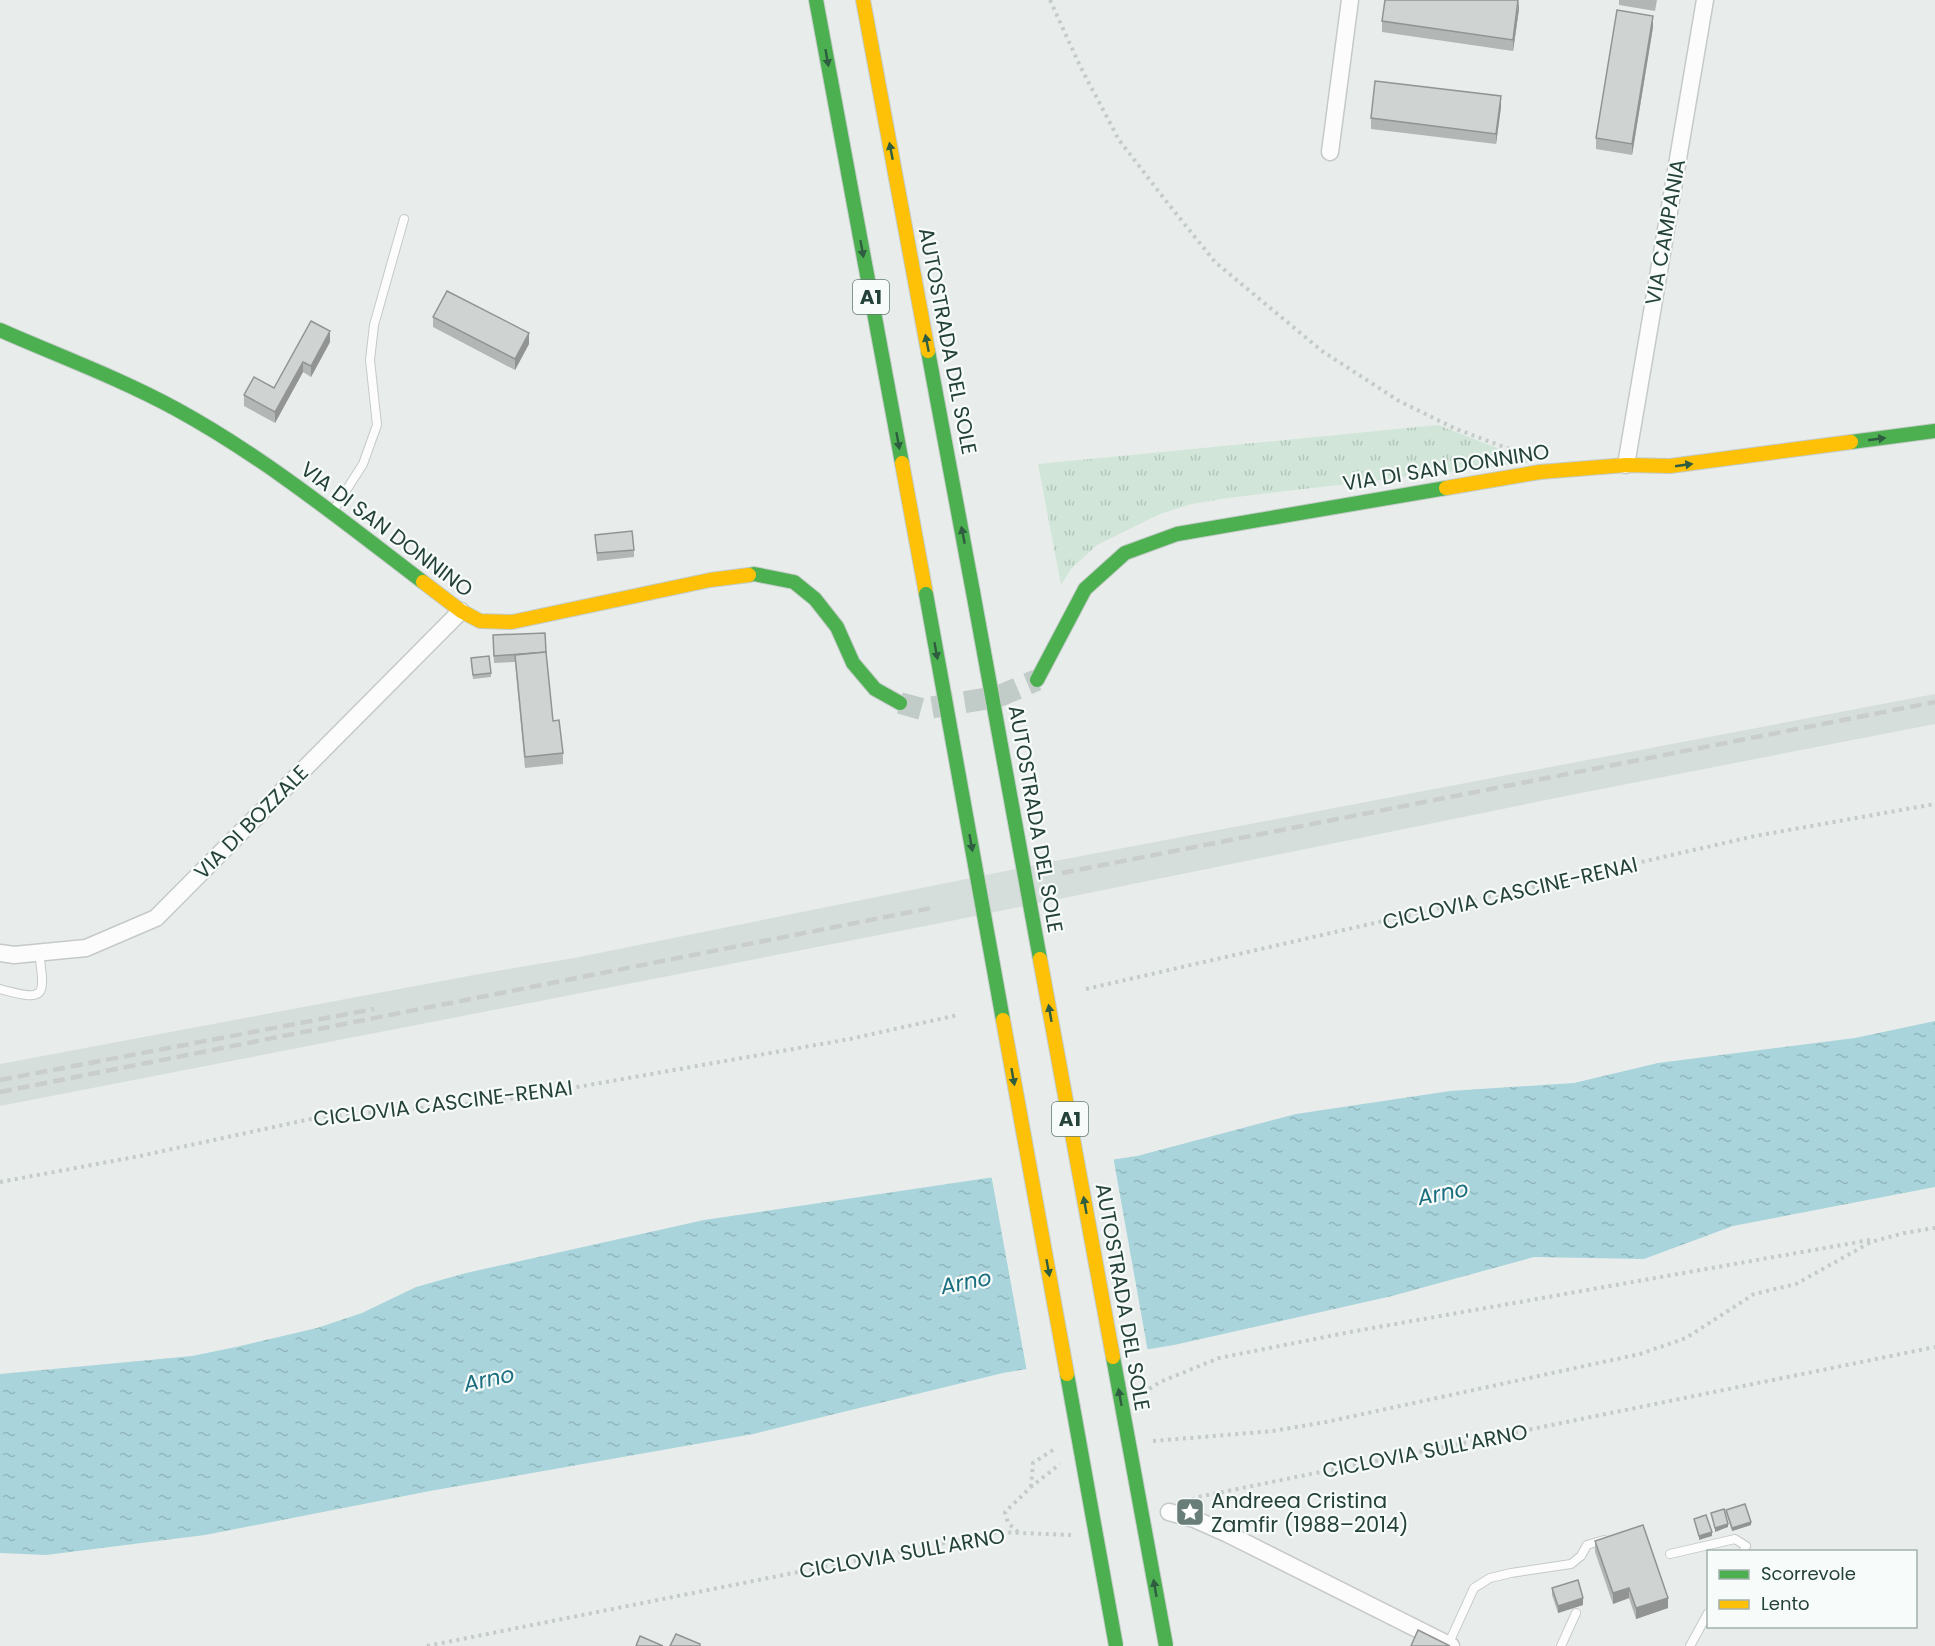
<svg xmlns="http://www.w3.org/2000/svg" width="1935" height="1646" font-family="Poppins,sans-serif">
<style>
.built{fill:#d6dedb}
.grass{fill:url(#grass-tufts)}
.water{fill:url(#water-ripples)}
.pier{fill:#e8edeb}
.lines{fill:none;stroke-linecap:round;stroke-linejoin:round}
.secondary-tunnel{stroke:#c1cbc8;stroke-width:22;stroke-dasharray:22 11;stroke-linecap:butt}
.lane-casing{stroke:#c5cac8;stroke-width:10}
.street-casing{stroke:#c5cac8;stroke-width:19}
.fast-casing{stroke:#c3cbc8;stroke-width:16}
.slow-casing{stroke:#c3cbc8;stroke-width:16}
.path{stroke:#c3ccca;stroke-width:4;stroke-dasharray:3 4.5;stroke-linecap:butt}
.lane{stroke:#fcfcfc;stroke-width:8}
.street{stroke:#fcfcfc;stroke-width:16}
.fast{stroke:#4caf50;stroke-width:14}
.slow{stroke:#ffc107;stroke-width:14}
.rail{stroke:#c9cdcc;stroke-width:4.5;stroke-dasharray:12 6;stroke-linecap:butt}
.fast-bridge-casing{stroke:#c3ccc9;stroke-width:16;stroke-linecap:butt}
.slow-bridge-casing{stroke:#c3ccc9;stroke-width:16;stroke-linecap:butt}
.fast-bridge{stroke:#4caf50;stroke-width:14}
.slow-bridge{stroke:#ffc107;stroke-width:14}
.wall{fill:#b2b6b5}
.shaded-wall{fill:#919493}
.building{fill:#cfd4d2;stroke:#919493;stroke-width:1.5}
.oneway{fill:#2e5d40}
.labels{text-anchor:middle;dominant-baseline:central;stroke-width:4.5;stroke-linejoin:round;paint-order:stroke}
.shield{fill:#f7fbf9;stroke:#637a73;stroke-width:1.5}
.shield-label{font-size:20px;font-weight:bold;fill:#24423a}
.street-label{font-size:21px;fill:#24423a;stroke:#f7fbf9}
.poi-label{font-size:21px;fill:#24423a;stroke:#f7fbf9;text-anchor:start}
.water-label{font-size:22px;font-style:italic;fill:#1c6f80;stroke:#f7fbf9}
</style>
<defs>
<pattern id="grass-tufts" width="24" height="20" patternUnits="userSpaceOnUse" patternTransform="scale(1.5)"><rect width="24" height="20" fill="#d1e6d8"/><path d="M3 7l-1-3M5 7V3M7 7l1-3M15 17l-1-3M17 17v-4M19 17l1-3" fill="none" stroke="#b3c6ba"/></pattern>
<pattern id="water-ripples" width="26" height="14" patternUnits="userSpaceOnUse" patternTransform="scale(1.5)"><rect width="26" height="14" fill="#a9d4db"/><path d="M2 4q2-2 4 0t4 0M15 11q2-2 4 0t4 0" fill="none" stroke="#91b7bd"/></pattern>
</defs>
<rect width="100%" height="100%" fill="#e8edeb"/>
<polygon class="built" points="1935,694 1935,724 1576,794 941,923 0,1106 0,1064 479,974 574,958 1060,860"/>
<polygon class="grass" points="1438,425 1533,462 1228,498 1192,504 1160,514 1097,545 1071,569 1061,585 1038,464"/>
<polygon class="water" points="1935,1021 1935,1187 1733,1226 1644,1259 1534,1257 1392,1296 1174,1345 1003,1373 753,1434 430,1491 205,1535 46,1555 0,1553 0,1374 192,1356 236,1347 317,1328 362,1313 416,1287 466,1273 704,1220 1137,1156 1296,1114 1450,1091 1574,1083 1658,1063 1855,1038"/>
<polygon class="pier" points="1113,1156 1148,1352 1027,1372 991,1174"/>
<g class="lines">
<polyline class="secondary-tunnel" points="900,703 922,709 997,697 1037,680"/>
<g class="lane-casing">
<g id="lane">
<polyline points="333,511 363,464 377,425 370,360 374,325 404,219"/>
<path d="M0 989C47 1002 45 997 39 952"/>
<polyline points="1670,1554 1735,1539 1746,1546 1743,1552"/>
<polyline points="1448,1645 1474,1588 1490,1578 1511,1573 1571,1564 1581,1556 1587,1545 1604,1540"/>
<polyline points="1561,1646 1576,1613"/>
<polyline points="1690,1646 1708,1613"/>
</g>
</g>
<g class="street-casing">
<g id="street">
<polyline points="1330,152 1350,0"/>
<polyline points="1626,465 1705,0"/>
<polyline points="0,953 14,955 86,948 156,918 461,611"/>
<polyline points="1169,1512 1194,1519 1228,1534 1451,1646"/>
</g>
</g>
<g class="fast-casing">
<g id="fast">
<polyline points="816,0 902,463"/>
<path d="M0 330C59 356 119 378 176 409 264 457 343 521 423 582"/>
<polyline points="928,351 973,592"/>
<polyline points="1851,442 1935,431"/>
<polyline points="749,575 754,574 794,582 815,599 837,627 853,663 875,689 900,703"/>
<polyline points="1037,680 1085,589 1125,553 1177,534 1446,488"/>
</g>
</g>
<g class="slow-casing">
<g id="slow">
<polyline points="863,0 928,351"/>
<polyline points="902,463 926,594"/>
<polyline points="1446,488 1540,472 1626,465 1670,466 1851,442"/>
<polyline points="423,582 461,611 480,621 512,622 710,580 749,575"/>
</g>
</g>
<g class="path">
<polyline points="1050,0 1080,66 1119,140 1166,201 1215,262 1322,351 1399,401 1456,429 1523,454"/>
<polyline points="1086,989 1755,836 1935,804"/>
<polyline points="0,1182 140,1156 320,1117 498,1101 850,1039 958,1015"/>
<polyline points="1143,1393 1160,1382 1219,1358 1350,1332 1870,1240"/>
<polyline points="1153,1441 1273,1431 1326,1422 1640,1354 1686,1338 1754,1294 1796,1284 1871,1242 1904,1233 1935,1228"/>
<polyline points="1031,1487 1033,1463 1056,1448"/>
<polyline points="1192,1500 1198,1497 1935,1347"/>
<polyline points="1018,1532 1008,1523 1005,1512 1031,1487 1060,1464"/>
<polyline points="427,1646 999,1532 1071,1535"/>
</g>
<use href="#lane" class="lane"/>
<use href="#street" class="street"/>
<use href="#fast" class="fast"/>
<use href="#slow" class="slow"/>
<g class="rail">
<polyline points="1062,873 1935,702"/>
<polyline points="0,1080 374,1009"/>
<polyline points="0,1092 936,907"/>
</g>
<g class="fast-bridge-casing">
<g id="fast-bridge">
<polyline points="973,592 1040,959"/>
<polyline points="926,594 1003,1020"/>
<polyline points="1113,1357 1166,1646"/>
<polyline points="1067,1374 1116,1646"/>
</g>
</g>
<g class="slow-bridge-casing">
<g id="slow-bridge">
<polyline points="1040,959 1113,1357"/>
<polyline points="1003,1020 1067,1374"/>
</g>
</g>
<use href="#fast-bridge" class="fast-bridge"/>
<use href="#slow-bridge" class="slow-bridge"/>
</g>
<g class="wall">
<polygon points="1619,0 1657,0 1655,11 1619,5"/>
<polygon points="1519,9 1513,51 1382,32 1382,21"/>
<polygon points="1653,27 1632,155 1596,149 1596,138"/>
<polygon points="1501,107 1496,144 1371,129 1371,118"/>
<polygon points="433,317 529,344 515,370 433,327"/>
<polygon points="311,321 330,342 311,377 303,372 275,423 244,406 244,395 274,388"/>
<polygon points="595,535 634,550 634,557 597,561"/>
<polygon points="493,635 546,652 553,721 563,753 563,764 525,768 515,662 494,663"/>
<polygon points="471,662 491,673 491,677 473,679"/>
<polygon points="1726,1510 1751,1525 1732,1531 1726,1513"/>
<polygon points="1595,1541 1668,1608 1636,1619 1629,1598 1613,1604 1595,1552"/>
<polygon points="1552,1588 1583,1605 1558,1613 1552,1595"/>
</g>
<g class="shaded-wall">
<polygon points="1519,0 1519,9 1513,51 1513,40"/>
<polygon points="1653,16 1653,27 1632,155 1632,144"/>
<polygon points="1501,96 1501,107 1496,144 1496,134"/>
<polygon points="330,331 330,342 311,377 311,366"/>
<polygon points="529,333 529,344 515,370 515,359"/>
<polygon points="303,362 303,372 275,423 275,412"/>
<polygon points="1751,1522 1751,1525 1732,1531 1732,1528"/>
<polygon points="1728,1524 1728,1527 1715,1532 1715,1528"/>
<polygon points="1712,1532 1712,1536 1699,1540 1699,1536"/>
<polygon points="1629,1588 1629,1598 1613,1604 1613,1593"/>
<polygon points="1583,1598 1583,1605 1558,1613 1558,1606"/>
<polygon points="1668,1598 1668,1608 1636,1619 1636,1608"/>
</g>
<g class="building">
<polygon points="1385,0 1518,0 1513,40 1382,21"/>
<polygon points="1617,10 1653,16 1632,144 1596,138"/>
<polygon points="1375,81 1501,96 1496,134 1371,118"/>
<polygon points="447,291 529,333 515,359 433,317"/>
<polygon points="311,321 330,331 311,366 303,362 275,412 244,395 254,377 274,388"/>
<polygon points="632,531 634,550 597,553 595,535"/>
<polygon points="545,633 546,652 494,656 493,635"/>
<polygon points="546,652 553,721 559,720 563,753 525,757 515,655"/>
<polygon points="489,656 491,673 473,675 471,658"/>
<polygon points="1745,1504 1751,1522 1732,1528 1726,1510"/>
<polygon points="1724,1509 1728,1524 1715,1528 1711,1513"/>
<polygon points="1706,1515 1712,1532 1699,1536 1694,1519"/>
<polygon points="1643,1525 1668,1598 1636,1608 1629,1588 1613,1593 1595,1541"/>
<polygon points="1578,1580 1583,1598 1558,1606 1552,1588"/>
<polygon points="1418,1630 1450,1646 1411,1646"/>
<polygon points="676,1634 700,1644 700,1646 670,1646"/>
<polygon points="640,1636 663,1646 636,1646"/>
</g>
<defs><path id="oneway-solid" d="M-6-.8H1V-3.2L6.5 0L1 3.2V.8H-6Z" transform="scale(1.5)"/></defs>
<g class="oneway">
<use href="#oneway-solid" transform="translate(827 58) rotate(80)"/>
<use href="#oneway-solid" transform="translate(891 151) rotate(-101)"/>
<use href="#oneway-solid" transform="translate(862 249) rotate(80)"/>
<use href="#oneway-solid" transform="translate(927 343) rotate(-101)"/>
<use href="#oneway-solid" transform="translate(1877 439) rotate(-8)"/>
<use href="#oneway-solid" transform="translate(898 441) rotate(80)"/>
<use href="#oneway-solid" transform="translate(1684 465) rotate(-8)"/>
<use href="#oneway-solid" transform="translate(963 535) rotate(-101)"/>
<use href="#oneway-solid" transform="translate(936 651) rotate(80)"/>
<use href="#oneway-solid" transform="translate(971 843) rotate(80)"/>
<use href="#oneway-solid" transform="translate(1050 1013) rotate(-100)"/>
<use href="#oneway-solid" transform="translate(1013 1077) rotate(80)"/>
<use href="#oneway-solid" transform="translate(1085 1205) rotate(-100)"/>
<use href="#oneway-solid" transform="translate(1048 1268) rotate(80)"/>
<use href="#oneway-solid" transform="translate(1120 1397) rotate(-100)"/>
<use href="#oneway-solid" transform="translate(1155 1588) rotate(-100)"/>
</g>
<defs>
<g id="sight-square" transform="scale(1.5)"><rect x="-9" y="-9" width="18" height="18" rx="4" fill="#697e78" stroke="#f7fbf9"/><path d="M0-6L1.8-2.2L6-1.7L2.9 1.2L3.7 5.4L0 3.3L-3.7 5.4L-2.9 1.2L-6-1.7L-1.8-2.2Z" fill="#fff"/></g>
</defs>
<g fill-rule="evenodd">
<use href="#sight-square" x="1190" y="1512"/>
</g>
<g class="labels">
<g class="shield">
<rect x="853" y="280" width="36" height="34" rx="4.5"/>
<rect x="1052" y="1102" width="36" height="34" rx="4.5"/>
</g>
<g class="shield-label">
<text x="871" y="297">A1</text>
<text x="1070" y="1119">A1</text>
</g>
<g class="street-label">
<text transform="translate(1665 232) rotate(-80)">VIA CAMPANIA</text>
<text transform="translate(948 341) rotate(79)">AUTOSTRADA DEL SOLE</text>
<text transform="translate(1446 467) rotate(-9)">VIA DI SAN DONNINO</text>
<text transform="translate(387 529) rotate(37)">VIA DI SAN DONNINO</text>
<text transform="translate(1036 819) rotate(80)">AUTOSTRADA DEL SOLE</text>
<text transform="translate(251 822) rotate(-45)">VIA DI BOZZALE</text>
<text transform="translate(1510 893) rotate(-13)">CICLOVIA CASCINE-RENAI</text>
<text transform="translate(443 1103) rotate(-7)">CICLOVIA CASCINE-RENAI</text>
<text transform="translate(1123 1297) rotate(80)">AUTOSTRADA DEL SOLE</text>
<text transform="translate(1425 1451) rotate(-11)">CICLOVIA SULL'ARNO</text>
<text transform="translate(902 1553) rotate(-10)">CICLOVIA SULL'ARNO</text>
</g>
<g class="poi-label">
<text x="1211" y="1500">Andreea Cristina<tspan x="1211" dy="24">Zamfir (1988–2014)</tspan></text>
</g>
<g class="water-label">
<text transform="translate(1443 1193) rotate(-11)">Arno</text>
<text transform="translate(966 1282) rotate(-11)">Arno</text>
<text transform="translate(489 1379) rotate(-12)">Arno</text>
</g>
</g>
<rect x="1707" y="1550" width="210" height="78" fill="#f7fbf9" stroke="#a3b1ad" stroke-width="1.5"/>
<rect x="1719" y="1570" width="30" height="9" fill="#4caf50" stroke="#a3b1ad" stroke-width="1.5"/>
<text x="1761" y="1580" font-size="18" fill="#24423a">Scorrevole</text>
<rect x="1719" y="1600" width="30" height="9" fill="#ffc107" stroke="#a3b1ad" stroke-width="1.5"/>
<text x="1761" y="1610" font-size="18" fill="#24423a">Lento</text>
</svg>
